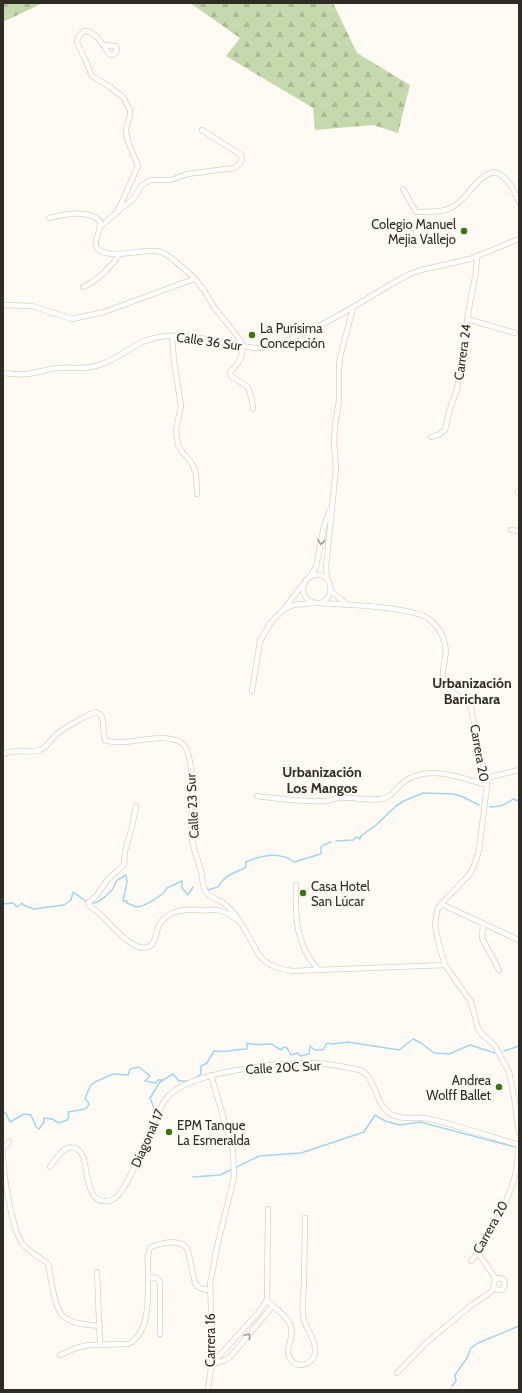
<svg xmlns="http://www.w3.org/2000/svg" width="522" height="1393" font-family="Cabin,sans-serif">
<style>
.forest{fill:url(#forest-firs)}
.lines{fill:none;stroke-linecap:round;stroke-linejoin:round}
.stream{stroke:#a1d6ed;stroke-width:1.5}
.minor-casing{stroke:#dbd2c0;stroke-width:6}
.minor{stroke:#fff;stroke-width:4.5}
.oneway{stroke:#a1a09d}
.poi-dot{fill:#367715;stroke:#fffbf4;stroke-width:1.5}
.labels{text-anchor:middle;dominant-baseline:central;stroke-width:4;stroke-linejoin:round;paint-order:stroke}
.poi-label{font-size:13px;fill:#2f2c25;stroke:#fffbf4;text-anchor:start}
.street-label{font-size:13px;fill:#2f2c25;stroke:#fffbf4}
.neighbourhood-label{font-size:14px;font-weight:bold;fill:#2f2c25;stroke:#fffbf4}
</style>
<defs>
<pattern id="forest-firs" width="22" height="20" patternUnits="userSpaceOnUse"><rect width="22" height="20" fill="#c6d9ad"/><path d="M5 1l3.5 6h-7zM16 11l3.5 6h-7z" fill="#aaba95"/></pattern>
</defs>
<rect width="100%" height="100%" fill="#fffbf4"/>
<g class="forest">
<polygon points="3,3 43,3 3,22"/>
<polygon points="190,3 333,3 357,53 410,85 398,133 373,125 315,130 313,108 226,56 240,38"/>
</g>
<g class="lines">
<g class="stream">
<path d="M490 807C500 807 505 805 513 799L519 801"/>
<polyline points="336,841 353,840 356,837 360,839 361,836 376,825 396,806 404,801 423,793 453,794 461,796 479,805"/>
<path d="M205 886 208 890 218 887C225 874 234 874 246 867V862C260 856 280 851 294 862L321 854V847L324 845 331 842"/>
<path d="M3 904 13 903 17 907 22 903 23 905 34 909 64 905 71 900 73 892C92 906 94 908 112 890 114 888 114 885 116 882 118 879 122 877 126 875L127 882 123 901H127V903C130 904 133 906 136 907 144 907 164 895 167 888L182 881V888L188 895 193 887"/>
<polyline points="504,1051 519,1046"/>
<path d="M194 1079 201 1074V1066L207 1063 214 1051C225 1053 236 1049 247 1049V1043C257 1046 262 1044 272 1044L276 1047 281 1050 284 1047 287 1048 291 1055 298 1053 300 1056 309 1054 310 1046 315 1050H323L327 1043 333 1044 348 1042 399 1050 413 1039 421 1043 434 1053 449 1054 470 1045 495 1053"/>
<polyline points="154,1108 150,1098 160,1082 173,1074 179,1081 191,1081"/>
<polyline points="3,1113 5,1112 10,1122 24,1114 31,1115 36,1127 39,1129 44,1122 44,1118 52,1119 59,1123 67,1120 69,1117 68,1112 85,1109 89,1105 88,1102 85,1099 90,1086 95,1082 113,1074 128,1075 130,1069 139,1067 150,1076 145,1081 155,1083 158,1080 163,1080"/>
<polyline points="193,1177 220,1175 259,1156 301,1153 364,1132 375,1115 385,1121 400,1125 420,1122 515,1147"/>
<polyline points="452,1386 456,1381 455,1375 467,1358 471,1348 478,1343 519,1326"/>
</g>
<g class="minor-casing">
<g id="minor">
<path d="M403 189 416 212C426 211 439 213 448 209 467 202 474 177 494 172 508 176 514 190 519 202"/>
<polyline points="117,212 133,199 142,185 151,180 171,180 187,174 234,168 239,164 242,159 241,155 202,130"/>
<path d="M49 218C65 214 87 209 100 221 102 231 91 243 98 249 111 261 147 247 161 252 170 255 194 277 200 285 207 293 210 303 217 311 225 321 234 331 241 342 245 355 239 363 230 372L231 376 248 387 252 400 253 409"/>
<path d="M101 226 116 213 121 204 138 166 127 139 126 128 130 116V110L123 97 110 87 92 76 85 59 77 43 78 37 84 31C95 30 104 46 109 54L113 55 116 52 117 49 115 46 103 45"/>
<path d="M83 287C99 280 110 268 120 254"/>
<polyline points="3,305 32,306 72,319 104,312 194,279"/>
<polyline points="467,319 515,333"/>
<polyline points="172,336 174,361 181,406 176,430 177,436 178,445 183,453 191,462 196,473 197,494"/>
<path d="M3 373C11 374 19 375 27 374 37 373 47 369 57 368 72 367 88 370 102 364 122 357 137 340 159 337 191 332 224 344 255 348 271 348 285 342 299 335 339 319 373 293 410 274L421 270 470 259 519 239"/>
<polyline points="431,437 438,435 445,430 449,412 457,389 469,308 476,272 477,256"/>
<polyline points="518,492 519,490"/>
<polyline points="511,530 519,531"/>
<polyline points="310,577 316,567 324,526 330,510"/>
<polyline points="327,579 326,567 336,468 334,442 335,426 339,401 339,368 340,357 353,308"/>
<polyline points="331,591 347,605"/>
<path d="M321 603C339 594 329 569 312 576 307 578 304 582 303 588 303 594 306 600 312 602 317 604 330 603 336 604 357 605 414 608 429 619 442 629 448 644 445 659 444 666 441 674 444 681 448 694 464 696 471 708L487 785 479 851 473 868 469 875 441 904 437 911 435 926 439 945 445 965 471 1002 478 1028 481 1033 495 1046 509 1072 514 1096 519 1132"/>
<polyline points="284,609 294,605 313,603"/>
<polyline points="252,691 260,641 271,622 284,609 303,584"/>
<path d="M3 754C15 748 28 754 40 750 49 746 51 738 58 733 68 725 80 720 90 714L96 712 101 715C105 722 102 731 105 740 126 748 164 730 182 743 197 754 190 819 192 838 193 851 200 863 202 876 203 882 202 888 207 893 211 898 217 899 222 902 231 908 237 917 242 925 259 951 256 966 292 971L445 965"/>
<polyline points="486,778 519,770"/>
<path d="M257 796C279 799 301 802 323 801 329 801 335 798 341 798 354 797 368 801 381 799 393 797 396 787 405 781 430 764 461 778 487 785"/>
<path d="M136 806 132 827 125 851 124 865 108 879 97 895 88 903C91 908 95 910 99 913 109 922 135 956 150 946 158 941 155 928 161 922 170 911 184 909 197 910 201 911 205 910 209 910 220 909 229 913 237 920"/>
<path d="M296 885C295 918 296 944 318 970"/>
<polyline points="441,904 519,940"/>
<polyline points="483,923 482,938 499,970"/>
<path d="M9 1142 3 1148C2 1167 11 1227 22 1243 28 1251 37 1256 46 1262L48 1264C51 1276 54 1310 64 1317 73 1324 89 1325 100 1326"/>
<path d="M50 1167C56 1159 63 1145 75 1148 79 1149 81 1153 83 1156 88 1170 86 1209 112 1200 129 1194 152 1118 165 1100 184 1072 276 1063 309 1063 326 1062 343 1067 360 1070 377 1078 374 1104 391 1114 400 1120 411 1117 421 1118 435 1119 449 1124 463 1128 482 1134 500 1139 519 1145"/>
<polyline points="478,1253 496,1279"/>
<path d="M471 1261C488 1241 508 1202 515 1176 517 1166 518 1156 519 1145"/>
<polyline points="97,1272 100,1344"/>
<polyline points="148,1277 157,1278 160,1282 160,1334"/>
<polyline points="494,1287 497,1290 502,1290 505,1285 504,1280 500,1278 496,1279"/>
<path d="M267 1300C274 1309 288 1315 291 1327 295 1338 282 1351 292 1361 299 1369 313 1364 315 1353 317 1340 305 1329 303 1316 302 1306 303 1295 304 1285 304 1263 305 1241 305 1218"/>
<polyline points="267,1300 268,1209"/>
<path d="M60 1355 76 1348 89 1345 128 1344C151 1334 148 1293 148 1272 148 1264 146 1254 151 1247 161 1243 183 1237 188 1251L195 1283C199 1289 203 1289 210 1290"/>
<polyline points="212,1364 226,1360 231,1356 272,1307"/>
<polyline points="212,1364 258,1313 267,1300"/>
<polyline points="397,1373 427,1342 473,1304 491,1292 494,1287 494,1283 496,1279"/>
<polyline points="208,1390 213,1353 210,1284 217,1247 234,1177 233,1151 211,1075"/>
</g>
</g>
<use href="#minor" class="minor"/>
</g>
<defs><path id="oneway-chevron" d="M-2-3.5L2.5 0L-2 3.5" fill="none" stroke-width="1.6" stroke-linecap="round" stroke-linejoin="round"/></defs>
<g class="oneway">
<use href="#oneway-chevron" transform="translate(321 542) rotate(100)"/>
<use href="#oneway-chevron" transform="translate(248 1336) rotate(-49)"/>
</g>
<g class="poi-dot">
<circle cx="464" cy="231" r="4"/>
<circle cx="252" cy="335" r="4"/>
<circle cx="303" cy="893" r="4"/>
<circle cx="499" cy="1087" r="4"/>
<circle cx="169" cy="1132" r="4"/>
</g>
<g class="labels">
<g class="poi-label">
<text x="456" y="224" text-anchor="end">Colegio Manuel<tspan x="456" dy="15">Mejia Vallejo</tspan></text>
<text x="260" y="328">La Purísima<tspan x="260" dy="15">Concepción</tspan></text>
<text x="311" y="886">Casa Hotel<tspan x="311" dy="15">San Lúcar</tspan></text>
<text x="491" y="1080" text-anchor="end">Andrea<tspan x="491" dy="15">Wolff Ballet</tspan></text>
<text x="177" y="1125">EPM Tanque<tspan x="177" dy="15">La Esmeralda</tspan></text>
</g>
<g class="street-label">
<text transform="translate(209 341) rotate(8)">Calle 36 Sur</text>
<text transform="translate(462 352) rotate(-82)">Carrera 24</text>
<text transform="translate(480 753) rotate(80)">Carrera 20</text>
<text transform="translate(192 806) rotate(-93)">Calle 23 Sur</text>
<text transform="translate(283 1067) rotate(-3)">Calle 20C Sur</text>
<text transform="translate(147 1138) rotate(-66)">Diagonal 17</text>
<text transform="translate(490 1227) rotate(-61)">Carrera 20</text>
<text transform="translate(210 1340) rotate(-90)">Carrera 16</text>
</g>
<g class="neighbourhood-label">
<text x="472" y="683">Urbanización<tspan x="472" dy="16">Barichara</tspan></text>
<text x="322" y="772">Urbanización<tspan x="322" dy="16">Los Mangos</tspan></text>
</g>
</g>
<rect width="522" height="1393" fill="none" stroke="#2f2c25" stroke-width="8"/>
</svg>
